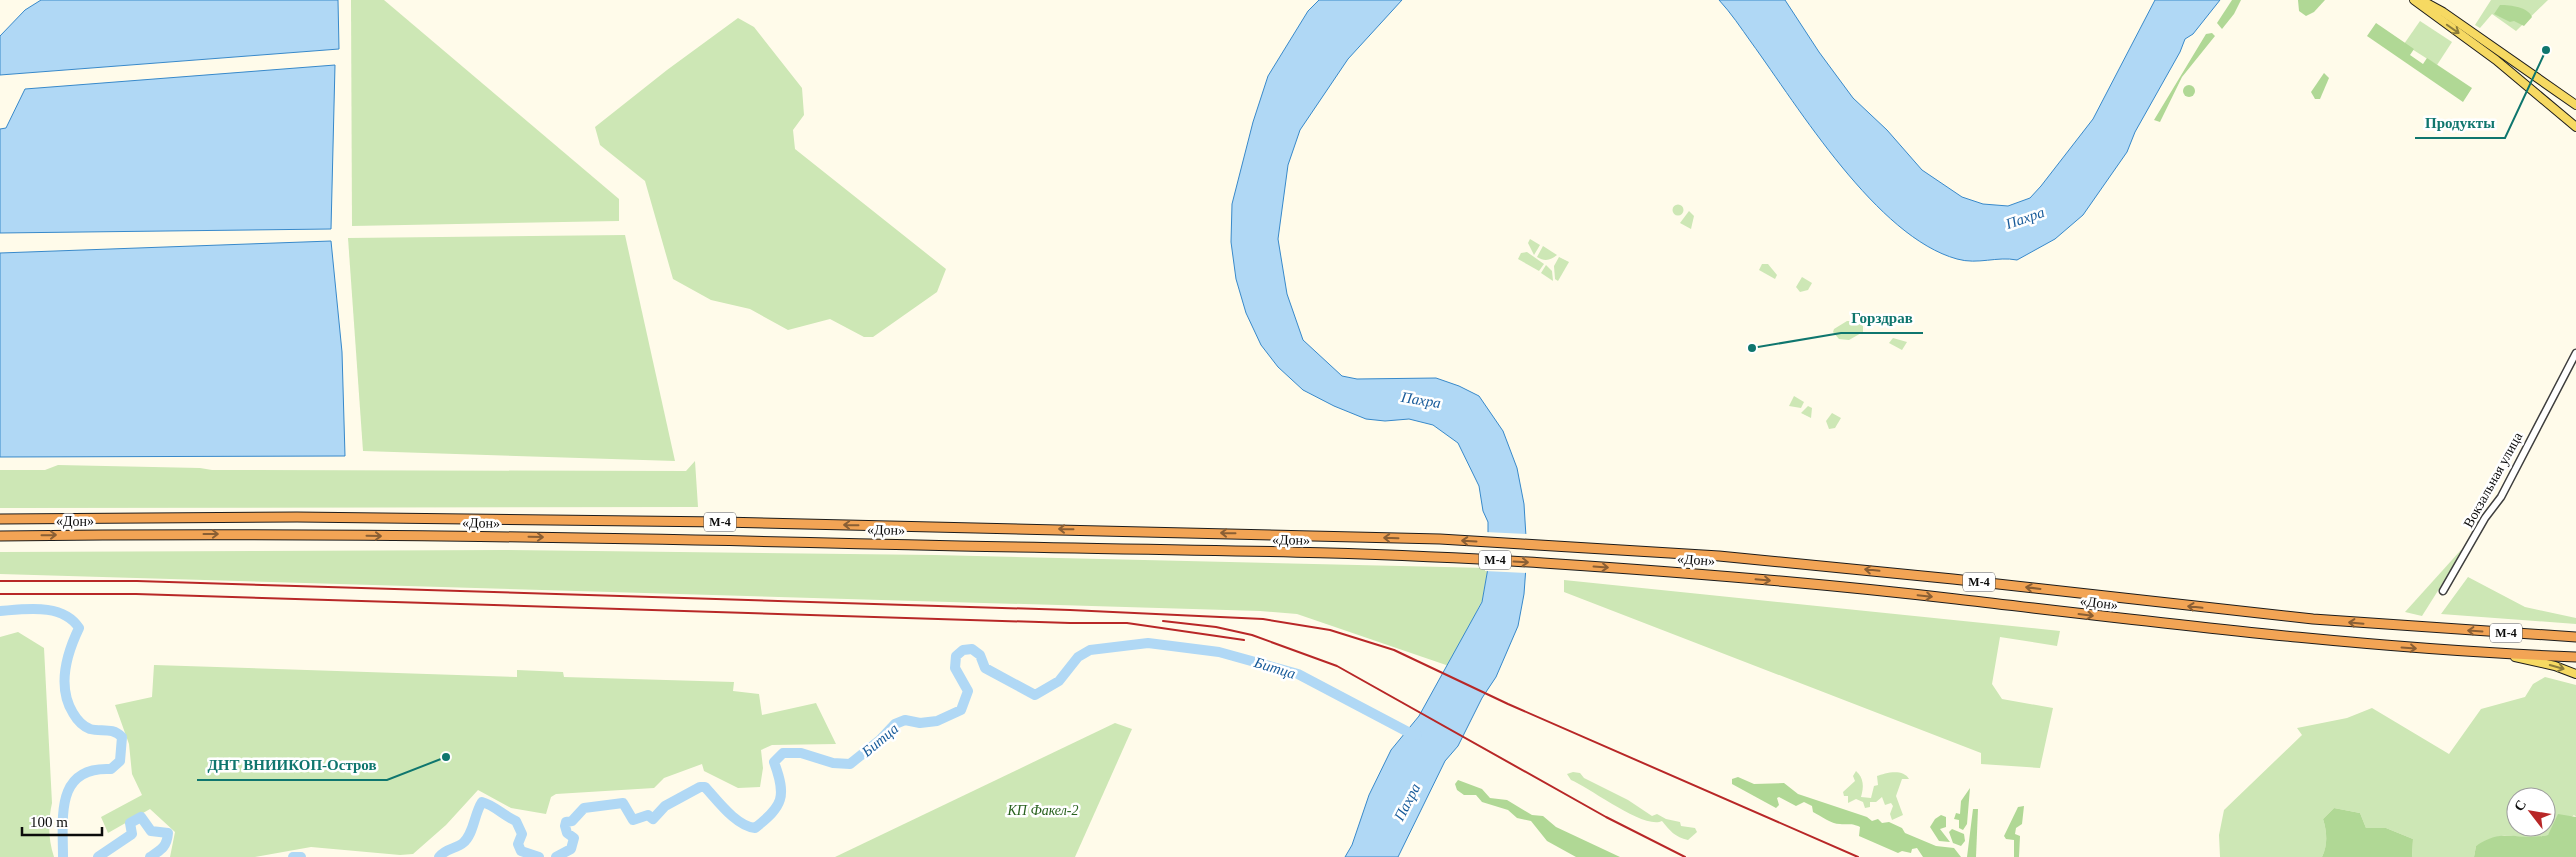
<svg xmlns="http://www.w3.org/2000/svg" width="2576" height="857" font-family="Georgia,serif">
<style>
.green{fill:#cde7b5;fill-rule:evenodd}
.forest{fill:#b0d895}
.water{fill:#b0d8f5;stroke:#3889ca}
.pier{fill:#fffbea}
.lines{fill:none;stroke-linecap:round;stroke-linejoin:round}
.river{stroke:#b0d8f5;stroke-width:10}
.minor-casing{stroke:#3e3e3e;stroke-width:9}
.major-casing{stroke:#1c1c1c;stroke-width:10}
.highway-casing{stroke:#1c1c1c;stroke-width:11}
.minor{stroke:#fff;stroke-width:6}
.major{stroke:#f6d962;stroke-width:8}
.highway{stroke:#f2a455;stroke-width:9}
.rail{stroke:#b82727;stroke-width:2}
.oneway{stroke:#8c7c3b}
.oneway2{stroke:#8a5f34}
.labels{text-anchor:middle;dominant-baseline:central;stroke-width:5;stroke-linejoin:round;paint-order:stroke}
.shield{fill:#fff;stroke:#545454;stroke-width:1}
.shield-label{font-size:12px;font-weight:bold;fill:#0b0b0b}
.street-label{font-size:14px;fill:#0b0b0b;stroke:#fff}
.park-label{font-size:14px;font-style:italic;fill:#28611e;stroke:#fff}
.water-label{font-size:15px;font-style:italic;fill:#185b9a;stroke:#fff}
.leader{fill:none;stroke:#0f766e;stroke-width:2}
.callout-dot{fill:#0f766e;stroke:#fff;stroke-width:2}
.callout-label{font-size:15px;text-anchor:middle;font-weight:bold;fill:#0f766e;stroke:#fff;stroke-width:5;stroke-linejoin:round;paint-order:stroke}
</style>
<rect width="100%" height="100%" fill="#fffbea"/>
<g class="green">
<polygon points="351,0 384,0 619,199 619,221 352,226"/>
<polygon points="2491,0 2548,0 2516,31 2492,14 2480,28 2475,25"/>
<polygon points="738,18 754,27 802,88 804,115 793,130 795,149 946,269 937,292 873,337 864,337 830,319 788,330 750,309 711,300 673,279 645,181 600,145 595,127 667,70"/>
<polygon points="2420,21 2452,42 2437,65 2404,44"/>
<circle cx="1678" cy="210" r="5.5"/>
<polygon points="1689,211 1694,216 1691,229 1680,223"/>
<polygon points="625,235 675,461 363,451 348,238"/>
<polygon points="1530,239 1540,245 1534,255 1528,243"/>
<path d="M1543 246 1557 255C1551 260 1545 262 1537 257Z"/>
<polygon points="1527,252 1544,264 1539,271 1518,259 1521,253"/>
<polygon points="1559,257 1569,262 1558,281 1555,279 1554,266"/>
<polygon points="1762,264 1768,264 1777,275 1775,279 1759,270"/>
<polygon points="1546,265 1552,271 1553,281 1541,273"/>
<polygon points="1802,277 1812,283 1808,290 1800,292 1796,287"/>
<polygon points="1847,321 1856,321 1863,326 1863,332 1849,340 1839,339 1833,332 1834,329"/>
<polygon points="1893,338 1907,342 1902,350 1889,343"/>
<polygon points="1794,396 1804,402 1801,408 1789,406"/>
<polygon points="1808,406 1812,408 1811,418 1801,413"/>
<polygon points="1832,413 1841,418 1835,428 1829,429 1826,421"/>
<polygon points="695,461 698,507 0,508 0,470 45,470 58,465 200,468 212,470 686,471"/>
<polygon points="504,550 935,555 1488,568 1482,601 1449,666 1297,614 1260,611 0,574 0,552"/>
<polygon points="2461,550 2463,551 2422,616 2405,612"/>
<polygon points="2468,577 2525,607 2576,618 2576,624 2441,614"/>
<polygon points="1564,580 2060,631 2057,646 2000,637 1992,684 2002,699 2053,708 2040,768 1981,764 1981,753 1564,592"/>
<path d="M18 632 44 648 52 803C48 821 48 839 54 857H0V637Z"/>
<polygon points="154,665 517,677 517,670 563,672 564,677 734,682 733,691 759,694 762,715 816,703 836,744 772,745 761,750 763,768 760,787 738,788 704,771 702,764 664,778 654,788 556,794 551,797 546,814 511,808 478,790 446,825 413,854 400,855 311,847 255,857 170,857 175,832 150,809 108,833 101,817 142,795 132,774 129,744 115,705 152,697"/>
<path d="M2545 677 2576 685V817L2574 815 2548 835 2533 838 2504 835 2476 846 2474 857H2412L2413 839 2386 828H2366L2360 813 2334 808 2323 819C2327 832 2328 845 2322 857H2220L2219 835 2224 810 2302 735 2297 728 2347 718 2372 708 2449 754 2481 709 2525 697 2533 684ZM2516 797H2546V827H2516Z"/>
<polygon points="1115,723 1132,729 1075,857 835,857"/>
<path d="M1856 771C1864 778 1864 787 1861 797L1871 798 1874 786 1878 785 1877 776C1885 773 1903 768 1909 779H1902L1896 796 1903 815 1892 820 1890 814 1893 806 1891 803 1885 805 1882 797 1876 802H1870V807L1865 808 1863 802 1856 799 1848 803V796H1844L1843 792 1855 781 1853 776Z"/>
<path d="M1573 772 1580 773 1584 778 1628 800 1652 816 1657 814 1666 819 1680 822 1681 826 1695 828 1697 832 1688 840C1675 837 1670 831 1662 821 1644 830 1589 787 1571 780L1567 774Z"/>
</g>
<g class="forest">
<polygon points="2232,0 2241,0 2234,14 2222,29 2217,23"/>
<polygon points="2325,0 2314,12 2306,16 2299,11 2298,0"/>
<path d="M2500 5C2511 5 2528 7 2532 17L2524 26 2514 21 2510 22 2494 14Z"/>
<polygon points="2376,23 2414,49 2410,55 2423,64 2427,58 2472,88 2463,102 2367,36"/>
<polygon points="2212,33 2215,36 2182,77 2160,122 2154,120 2206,34"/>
<polygon points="2324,73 2329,78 2320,99 2315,99 2311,92"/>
<circle cx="2189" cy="91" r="6"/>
<path d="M1738 777 1754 784 1784 783 1798 794 1867 817 1872 821 1878 819 1882 823 1889 822 1902 828 1905 833 1936 846 1954 848 1961 857H1923L1917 848 1912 849 1911 853 1902 851 1898 853 1859 836 1860 827C1852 823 1848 825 1840 824 1831 824 1821 816 1813 812L1812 806 1804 802 1796 806 1779 797 1777 798 1779 805 1776 808 1732 784V779Z"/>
<polygon points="1458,780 1482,789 1490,798 1507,800 1532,815 1543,816 1556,827 1620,857 1576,857 1547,841 1531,821 1517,818 1508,810 1482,802 1476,795 1464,795 1457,790 1455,784"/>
<polygon points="1970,788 1967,824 1963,830 1959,828 1959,820 1954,819 1956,813 1960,814 1961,801"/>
<polygon points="2024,806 2022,824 2016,828 2015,834 2020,836 2019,857 2014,857 2014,840 2006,839 2004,836 2018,807"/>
<path d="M2334 808 2360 813 2366 828H2386L2413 839 2412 857H2322C2328 845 2327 832 2323 819Z"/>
<polygon points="1973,809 1978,809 1976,857 1967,857"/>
<path d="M2558 814 2576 817V857H2474L2476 846C2505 826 2517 842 2548 835Z"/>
<polygon points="1941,815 1946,817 1946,827 1940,829 1950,842 1939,841 1930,827 1935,819"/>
<polygon points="1952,829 1964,834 1965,841 1961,846 1953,843 1949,832"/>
</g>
<g class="water">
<polygon points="41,0 338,0 339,49 0,75 0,36 25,10"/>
<polygon points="1319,0 1402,0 1348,59 1300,130 1288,165 1278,239 1287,294 1303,340 1342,376 1357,379 1436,378 1459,386 1479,396 1503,431 1517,468 1524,504 1527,553 1524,594 1518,626 1496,677 1482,698 1458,746 1445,761 1398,857 1345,857 1352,845 1369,795 1391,750 1419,716 1482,602 1488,568 1488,522 1483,511 1479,486 1458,443 1433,425 1409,419 1385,421 1366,419 1334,406 1303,390 1278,367 1261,345 1246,313 1236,279 1231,242 1232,204 1253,122 1268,76 1308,11"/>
<path d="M1719 0H1785L1819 52 1853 98 1887 130 1922 170 1962 197 1983 204 2008 206 2030 198 2041 186 2093 119 2155 0H2220L2193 34 2185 39 2180 52 2135 132 2127 152 2083 215 2055 239 2017 260C1997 256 1978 265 1957 259 1877 237 1799 108 1751 42 1741 28 1731 13 1719 0Z"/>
<polygon points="335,65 331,229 0,233 0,129 6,128 25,89"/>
<polygon points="331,241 342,352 345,456 0,457 0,253"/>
</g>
<polygon class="pier" points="1485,532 1527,534 1530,553 1528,573 1485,571"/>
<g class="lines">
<g class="river">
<path d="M0 611C26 609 63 603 79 628 66 655 57 687 73 713 77 720 82 726 90 729 102 732 112 727 122 737L120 761 111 769C55 766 63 817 63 857"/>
<path d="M98 857 132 834 130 823 141 817 151 831 168 833C167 847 161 850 150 857"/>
<polyline points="293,857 301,857"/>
<path d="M439 857C446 848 456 849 463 843 474 834 474 814 482 802 494 805 504 816 516 821L522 834 518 844 521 851 539 857"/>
<path d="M556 857 571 849 574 838 567 833 565 826 566 822 572 821 584 808 623 803 633 820 648 815 653 819 665 806 700 787H705C718 801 736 826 755 828 783 806 787 797 774 762L783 753H801L833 763 850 764 880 740 895 724 905 720 920 723 937 721 961 710 968 691 955 668 956 656 963 650 972 649 980 655 985 668 1035 695 1059 681 1078 657 1090 650 1148 643 1219 652 1298 674 1408 732 1417 735"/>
</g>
<g class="minor-casing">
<polyline id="minor" points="2443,591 2485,518 2501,497 2576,353"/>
</g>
<g class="major-casing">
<g id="major">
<polyline points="2414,0 2496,60 2576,127"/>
<polyline points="2421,0 2443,12 2576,105"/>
<polyline points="2515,657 2555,666 2576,674"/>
</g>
</g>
<g class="highway-casing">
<g id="highway">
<polyline points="0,519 297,517 722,522 1440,539 1719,556 1953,579 2313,619 2576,637"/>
<path d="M0 536C320 532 640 538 960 546 1154 550 1349 550 1543 563 1681 572 1819 583 1956 599 2163 623 2368 649 2576 657"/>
</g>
</g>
<use href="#minor" class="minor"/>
<use href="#major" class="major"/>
<use href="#highway" class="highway"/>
<g class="rail">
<polyline points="0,581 137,581 1070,610 1263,619 1330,630 1394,650 1508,704 1858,857"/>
<polyline points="0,594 136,594 1070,623 1127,623 1244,640"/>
<polyline points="1163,621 1216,627 1252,635 1337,666 1606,817 1685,857"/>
</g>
</g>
<defs><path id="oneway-shaft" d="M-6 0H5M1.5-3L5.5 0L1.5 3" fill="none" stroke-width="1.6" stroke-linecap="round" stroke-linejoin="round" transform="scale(1.25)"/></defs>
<g class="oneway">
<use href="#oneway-shaft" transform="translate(2453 29) rotate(35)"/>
<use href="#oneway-shaft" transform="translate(2557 667) rotate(16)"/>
</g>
<g class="oneway2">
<use href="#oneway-shaft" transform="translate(851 525) rotate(-179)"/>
<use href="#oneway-shaft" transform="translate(1066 529) rotate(-179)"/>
<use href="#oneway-shaft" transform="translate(1228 533) rotate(-179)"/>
<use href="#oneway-shaft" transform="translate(211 534)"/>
<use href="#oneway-shaft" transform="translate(49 535) rotate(-1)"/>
<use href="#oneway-shaft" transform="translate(374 536) rotate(1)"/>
<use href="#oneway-shaft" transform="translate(536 537) rotate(1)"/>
<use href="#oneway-shaft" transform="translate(1391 538) rotate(-178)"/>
<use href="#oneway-shaft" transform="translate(1469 541) rotate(-177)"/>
<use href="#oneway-shaft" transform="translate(1521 562) rotate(3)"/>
<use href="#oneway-shaft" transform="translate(1601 567) rotate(4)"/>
<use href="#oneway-shaft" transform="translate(1872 570) rotate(-174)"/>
<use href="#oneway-shaft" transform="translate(1763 580) rotate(5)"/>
<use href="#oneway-shaft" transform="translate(2033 588) rotate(-173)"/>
<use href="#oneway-shaft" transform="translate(1925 596) rotate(6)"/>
<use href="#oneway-shaft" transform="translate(2195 607) rotate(-174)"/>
<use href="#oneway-shaft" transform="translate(2086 615) rotate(7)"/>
<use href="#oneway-shaft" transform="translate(2356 623) rotate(-175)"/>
<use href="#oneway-shaft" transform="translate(2475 631) rotate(-176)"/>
<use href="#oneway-shaft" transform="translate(2409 648) rotate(4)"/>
</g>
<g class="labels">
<g class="shield">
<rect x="704" y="512.5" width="32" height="19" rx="4"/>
<rect x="1479" y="550.5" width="32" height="19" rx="4"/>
<rect x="1963" y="572.5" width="32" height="19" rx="4"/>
<rect x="2490" y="623.5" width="32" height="19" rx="4"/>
</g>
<g class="shield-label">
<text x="720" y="522">М-4</text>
<text x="1495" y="560">М-4</text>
<text x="1979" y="582">М-4</text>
<text x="2506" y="633">М-4</text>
</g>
<g class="street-label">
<text transform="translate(2493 480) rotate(-61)">Вокзальная улица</text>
<text x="75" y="521">«Дон»</text>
<text transform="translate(481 523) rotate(1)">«Дон»</text>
<text transform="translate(886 530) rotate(1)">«Дон»</text>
<text transform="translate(1291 540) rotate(1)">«Дон»</text>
<text transform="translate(1696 560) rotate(4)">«Дон»</text>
<text transform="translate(2099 603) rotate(7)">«Дон»</text>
</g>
<g class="park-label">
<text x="1043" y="810">КП Факел-2</text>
</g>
<g class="water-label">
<text transform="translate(2025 218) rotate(-19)">Пахра</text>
<text transform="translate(1421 400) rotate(9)">Пахра</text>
<text transform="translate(1275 668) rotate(17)">Битца</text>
<text transform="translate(880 740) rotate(-40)">Битца</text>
<text transform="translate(1407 802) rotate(-63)">Пахра</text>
</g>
</g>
<path class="leader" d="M2546 50L2505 138H2415M1752 348L1841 333H1923M446 757L387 780H197"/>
<g class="callout-dot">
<circle cx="2546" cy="50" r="5"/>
<circle cx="1752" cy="348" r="5"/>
<circle cx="446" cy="757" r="5"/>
</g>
<g class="callout-label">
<text x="2460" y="128">Продукты</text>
<text x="1882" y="323">Горздрав</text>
<text x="292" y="770">ДНТ ВНИИКОП-Остров</text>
</g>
<g transform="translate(2531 812) rotate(301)"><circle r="24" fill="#ffffff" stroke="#9d9d9d"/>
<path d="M0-4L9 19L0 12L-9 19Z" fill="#b82727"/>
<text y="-8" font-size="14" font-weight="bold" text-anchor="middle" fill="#0b0b0b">С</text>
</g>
<path d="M22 827v8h80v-8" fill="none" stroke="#0b0b0b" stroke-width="2.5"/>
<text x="30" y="827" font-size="15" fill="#0b0b0b" stroke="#ffffff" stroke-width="4" paint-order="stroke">100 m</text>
</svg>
